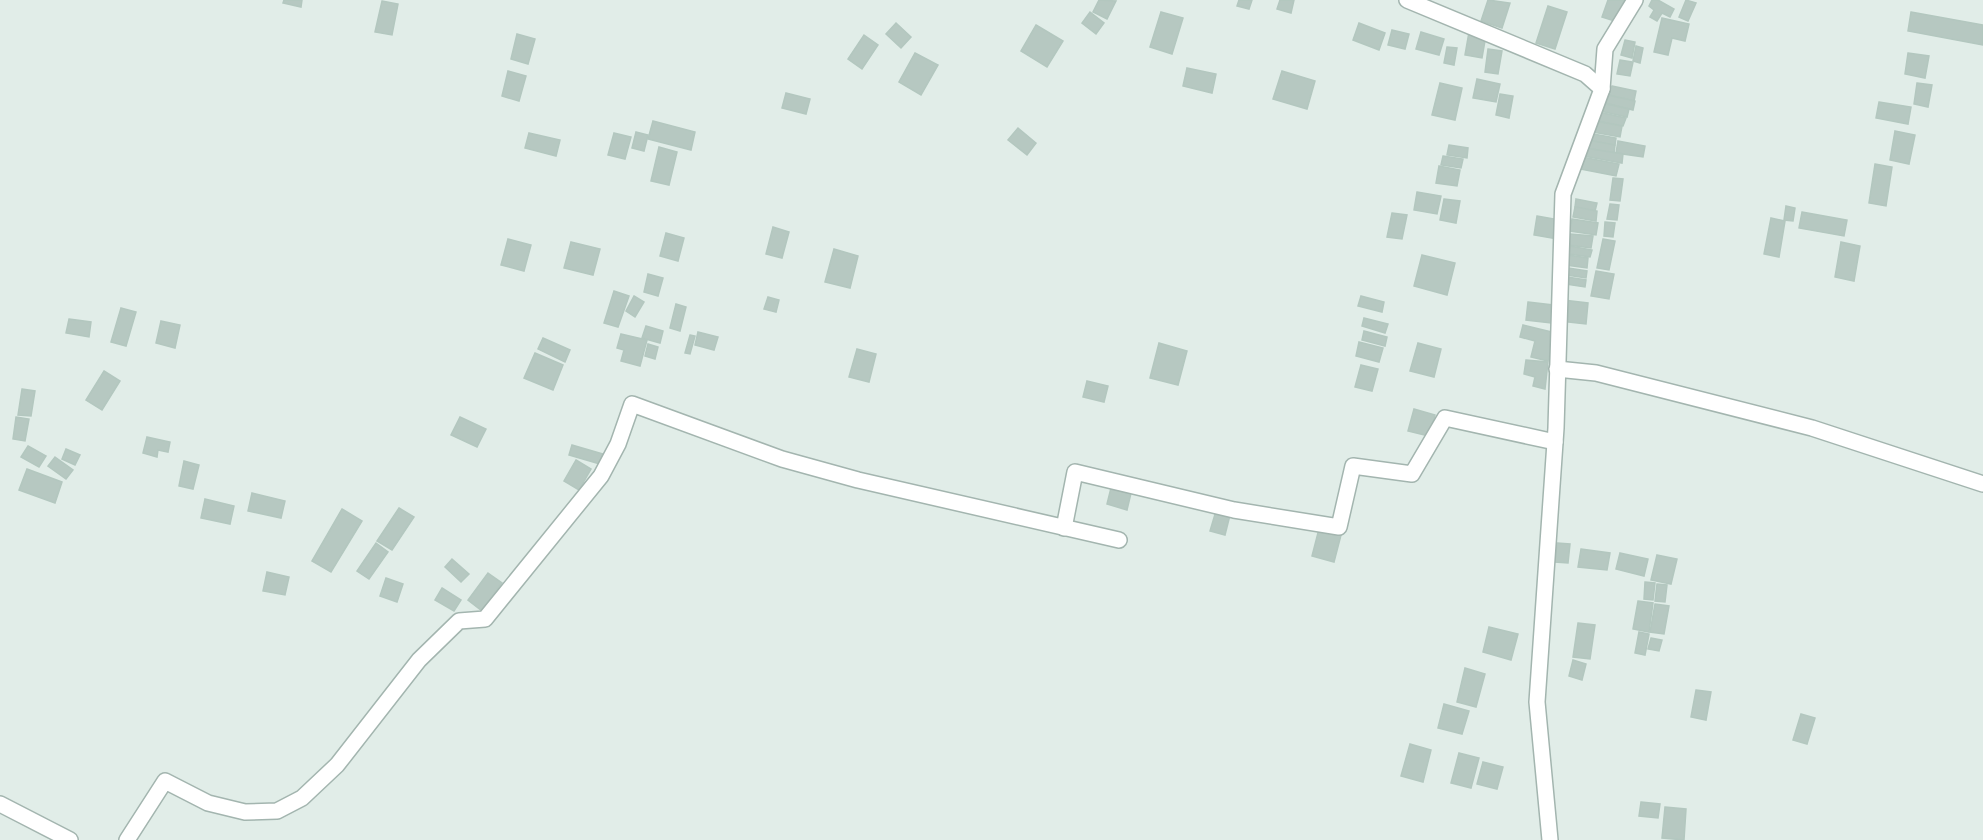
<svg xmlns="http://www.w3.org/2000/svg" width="1983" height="840" font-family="Barlow,sans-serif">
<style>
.building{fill:#b6c8c1;stroke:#b3c7bf;stroke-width:1.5}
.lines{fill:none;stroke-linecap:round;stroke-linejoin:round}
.street-casing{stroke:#a3b5af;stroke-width:18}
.street{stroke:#fff;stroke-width:15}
</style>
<rect width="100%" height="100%" fill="#e1ede8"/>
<g class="building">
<polygon points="284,0 302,0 301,7 283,3"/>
<polygon points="1099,0 1116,1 1107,19 1093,12"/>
<polygon points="1239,0 1252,0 1249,9 1237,6"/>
<polygon points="1280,0 1294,0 1291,13 1277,9"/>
<polygon points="1488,0 1510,3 1502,28 1481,21"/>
<polygon points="1608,0 1626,0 1618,22 1602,17"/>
<polygon points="1652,0 1658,0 1674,9 1670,17 1662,13 1657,21 1650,17 1654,10 1649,6"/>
<polygon points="1686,0 1696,3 1688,21 1679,17"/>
<polygon points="382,1 398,4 392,35 375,32"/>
<polygon points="1548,6 1567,12 1555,49 1536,43"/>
<polygon points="1090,12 1104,23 1096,34 1082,23"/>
<polygon points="1161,12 1183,18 1172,54 1150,47"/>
<polygon points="1911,12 1983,25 1983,45 1908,31"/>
<polygon points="1662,18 1689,24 1685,41 1672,38 1668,55 1654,52"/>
<polygon points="896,23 911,37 901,48 886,34"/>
<polygon points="1359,23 1385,33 1379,50 1353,40"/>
<polygon points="1036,25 1063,41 1047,67 1021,51"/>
<polygon points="1392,30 1409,34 1405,49 1388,45"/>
<polygon points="1421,32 1444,39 1439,55 1416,49"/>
<polygon points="1469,32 1486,35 1482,58 1465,55"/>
<polygon points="517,34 535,39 528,64 511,59"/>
<polygon points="864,35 878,45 862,69 848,59"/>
<polygon points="1625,40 1635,42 1632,58 1621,55"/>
<polygon points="1636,46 1643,48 1640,63 1633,61"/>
<polygon points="1447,47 1457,48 1454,65 1444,63"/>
<polygon points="1488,49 1502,51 1498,74 1485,72"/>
<polygon points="915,53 938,65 921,95 899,82"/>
<polygon points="1908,53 1929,56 1925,78 1905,74"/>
<polygon points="1620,60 1633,62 1630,76 1617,74"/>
<polygon points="1187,68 1216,74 1212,93 1183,86"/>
<polygon points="508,71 526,76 519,101 502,96"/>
<polygon points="1282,71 1315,81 1307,109 1273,99"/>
<polygon points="1477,79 1500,84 1496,102 1473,98"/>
<polygon points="1440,83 1462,88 1455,120 1432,115"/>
<polygon points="1917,83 1932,85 1928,107 1914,104"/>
<polygon points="1612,86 1636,91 1634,101 1609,95"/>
<polygon points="786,93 810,99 806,114 782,108"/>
<polygon points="1500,94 1513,96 1509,118 1496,115"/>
<polygon points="1607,95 1635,101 1633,110 1605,103"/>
<polygon points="1879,102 1911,107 1908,124 1876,118"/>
<polygon points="1602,103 1629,109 1627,117 1600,111"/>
<polygon points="1599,112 1626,118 1623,126 1597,121"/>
<polygon points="653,121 695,132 691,150 648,139"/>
<polygon points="1594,121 1622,126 1620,137 1592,132"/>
<polygon points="1018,128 1036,143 1027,155 1008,140"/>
<polygon points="1895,131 1915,135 1909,164 1890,160"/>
<polygon points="636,132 648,135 644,151 632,148"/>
<polygon points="529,133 560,140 556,156 525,148"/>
<polygon points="614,133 631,137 625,159 608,155"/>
<polygon points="1588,133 1616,138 1615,145 1587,140"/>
<polygon points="1587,140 1615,145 1614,153 1586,148"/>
<polygon points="1618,141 1645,146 1643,157 1616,153"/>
<polygon points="1449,145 1468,148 1467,158 1447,155"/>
<polygon points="659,147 677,152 669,185 651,181"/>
<polygon points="1585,148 1623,154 1622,163 1583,156"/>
<polygon points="1443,156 1463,159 1461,168 1441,165"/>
<polygon points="1582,157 1619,164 1616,176 1580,169"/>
<polygon points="1875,164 1892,167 1886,206 1869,203"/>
<polygon points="1439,166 1460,170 1457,186 1436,183"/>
<polygon points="1613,178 1623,179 1620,201 1610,200"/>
<polygon points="1417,192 1441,196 1437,214 1414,210"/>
<polygon points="1444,199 1460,201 1456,223 1440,220"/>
<polygon points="1576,199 1597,203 1595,211 1575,207"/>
<polygon points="1610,204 1619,205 1617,220 1607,219"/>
<polygon points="1786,206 1795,208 1793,221 1784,220"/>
<polygon points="1575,207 1597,211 1596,221 1573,217"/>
<polygon points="1802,212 1847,220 1844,236 1799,228"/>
<polygon points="1392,213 1407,215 1402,239 1387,237"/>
<polygon points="1537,216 1560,220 1557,239 1534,235"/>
<polygon points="1771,218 1785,221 1779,257 1764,254"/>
<polygon points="1572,219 1598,223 1596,235 1570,231"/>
<polygon points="1605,222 1615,223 1613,237 1604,236"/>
<polygon points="773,227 789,232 782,258 766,254"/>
<polygon points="666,233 684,238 678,261 660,256"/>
<polygon points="1570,234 1593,236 1591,248 1568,245"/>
<polygon points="508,239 531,245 524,271 501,265"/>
<polygon points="1603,239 1615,241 1609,270 1597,268"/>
<polygon points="571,242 600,249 593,275 564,268"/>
<polygon points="1841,242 1860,246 1854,281 1835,277"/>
<polygon points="1570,246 1592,250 1590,257 1569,254"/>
<polygon points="834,249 858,256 850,288 825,282"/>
<polygon points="1422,255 1455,263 1447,295 1414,286"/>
<polygon points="1568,255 1588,258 1587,268 1566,265"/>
<polygon points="1568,268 1587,271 1586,278 1567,275"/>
<polygon points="1596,271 1614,274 1609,299 1591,296"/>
<polygon points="648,274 663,278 658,296 644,292"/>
<polygon points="1567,277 1586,280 1585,287 1565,284"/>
<polygon points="614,291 629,296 618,327 604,323"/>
<polygon points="634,296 644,302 635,317 626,311"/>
<polygon points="1361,296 1384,302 1382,312 1358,306"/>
<polygon points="768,297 779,300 776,312 764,309"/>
<polygon points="1563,300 1588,303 1586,324 1560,321"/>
<polygon points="1528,302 1553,305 1551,323 1526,320"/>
<polygon points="676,304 686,307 680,331 670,328"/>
<polygon points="121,308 136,312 126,346 111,342"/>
<polygon points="1364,318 1388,324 1385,333 1362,326"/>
<polygon points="69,319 91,322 89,337 66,333"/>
<polygon points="161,321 180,325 175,348 156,343"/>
<polygon points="1523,325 1556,333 1548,361 1531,357 1535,341 1520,337"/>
<polygon points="646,326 663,331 660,343 642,338"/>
<polygon points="1364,331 1387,337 1385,346 1362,340"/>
<polygon points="698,332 718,337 714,350 695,345"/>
<polygon points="621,334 647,340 640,366 621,361 624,350 617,348"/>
<polygon points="690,335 695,336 690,354 685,353"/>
<polygon points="543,338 570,350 565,362 538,349"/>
<polygon points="1359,342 1383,348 1379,362 1356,356"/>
<polygon points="1159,343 1187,351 1178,385 1150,378"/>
<polygon points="1418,343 1441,349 1434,377 1410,371"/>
<polygon points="648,344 658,347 655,359 645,356"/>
<polygon points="857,349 876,354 869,382 849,377"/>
<polygon points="535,353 563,365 553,390 524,378"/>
<polygon points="1526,360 1548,362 1545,389 1533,386 1535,377 1524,374"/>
<polygon points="1361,365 1378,369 1372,391 1355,387"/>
<polygon points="104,371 120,381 102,410 86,400"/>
<polygon points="1087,381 1108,386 1104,402 1083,397"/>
<polygon points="22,389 35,391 31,416 18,415"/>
<polygon points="1414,409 1435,415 1429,436 1408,431"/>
<polygon points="16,417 29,419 25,441 13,439"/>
<polygon points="460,417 486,429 477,447 451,435"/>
<polygon points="147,437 170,442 168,452 158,450 157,457 143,453"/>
<polygon points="572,445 603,454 600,464 569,455"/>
<polygon points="28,446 46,456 39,467 21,457"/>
<polygon points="66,449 80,455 75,465 62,459"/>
<polygon points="55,457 73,470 66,479 48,466"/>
<polygon points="576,460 591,469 579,490 564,481"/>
<polygon points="184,461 199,465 193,489 179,486"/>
<polygon points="27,469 62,482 55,503 19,490"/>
<polygon points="1112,484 1132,489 1127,510 1107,504"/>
<polygon points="252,493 285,501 281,518 248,511"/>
<polygon points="205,499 234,506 230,524 201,518"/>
<polygon points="399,508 414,517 392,550 377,541"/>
<polygon points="342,509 362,521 331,572 312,561"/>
<polygon points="1216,511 1230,515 1225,535 1210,531"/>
<polygon points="1319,529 1341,535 1334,562 1312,556"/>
<polygon points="376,543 388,552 369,579 357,571"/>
<polygon points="1557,543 1570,544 1568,563 1555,562"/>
<polygon points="1581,549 1610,553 1607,570 1578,567"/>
<polygon points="1620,553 1648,559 1644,576 1616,569"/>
<polygon points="1657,555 1677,559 1671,584 1651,580"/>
<polygon points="452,559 469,574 461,582 445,567"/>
<polygon points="267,572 289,577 285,595 263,591"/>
<polygon points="488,573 502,583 482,611 468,600"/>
<polygon points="386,578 403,584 397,602 380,596"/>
<polygon points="1645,582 1655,583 1653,600 1644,599"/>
<polygon points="1657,584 1667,585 1665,602 1655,601"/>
<polygon points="442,588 461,600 454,611 435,600"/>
<polygon points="1638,601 1653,603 1649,632 1633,629"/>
<polygon points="1655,604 1669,606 1664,634 1650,632"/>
<polygon points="1578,623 1595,625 1590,659 1573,657"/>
<polygon points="1489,627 1518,634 1511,660 1483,652"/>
<polygon points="1639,632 1649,634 1645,655 1635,653"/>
<polygon points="1651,638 1662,640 1659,651 1648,649"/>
<polygon points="1573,660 1586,664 1582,680 1569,676"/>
<polygon points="1465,668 1485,674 1476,707 1457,702"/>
<polygon points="1696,690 1711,692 1706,720 1691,717"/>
<polygon points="1444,704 1469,711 1462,734 1438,728"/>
<polygon points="1801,714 1815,718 1807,744 1793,740"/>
<polygon points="1410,744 1431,750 1423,782 1401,776"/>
<polygon points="1459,753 1479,758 1471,788 1451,783"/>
<polygon points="1483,762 1503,767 1497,789 1477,784"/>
<polygon points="1641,802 1660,804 1658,818 1639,816"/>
<polygon points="1665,807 1686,809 1684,840 1662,838"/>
</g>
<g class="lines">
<g class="street-casing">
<g id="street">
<polyline points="1407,0 1585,74 1602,89 1563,194 1556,428 1537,702 1550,840"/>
<polyline points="1602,89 1605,49 1635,0"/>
<polyline points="1557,369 1596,373 1812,428 1983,484"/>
<polyline points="1064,528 1075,472 1234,510 1339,527 1353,466 1412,474 1445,418 1555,442"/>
<polyline points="0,804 70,840"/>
<polyline points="127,840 165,781 208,803 245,812 277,811 302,798 337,765 419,660 459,621 485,619 601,476 618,444 632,404 782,459 858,480 1119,540"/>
</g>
</g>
<use href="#street" class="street"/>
</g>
</svg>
